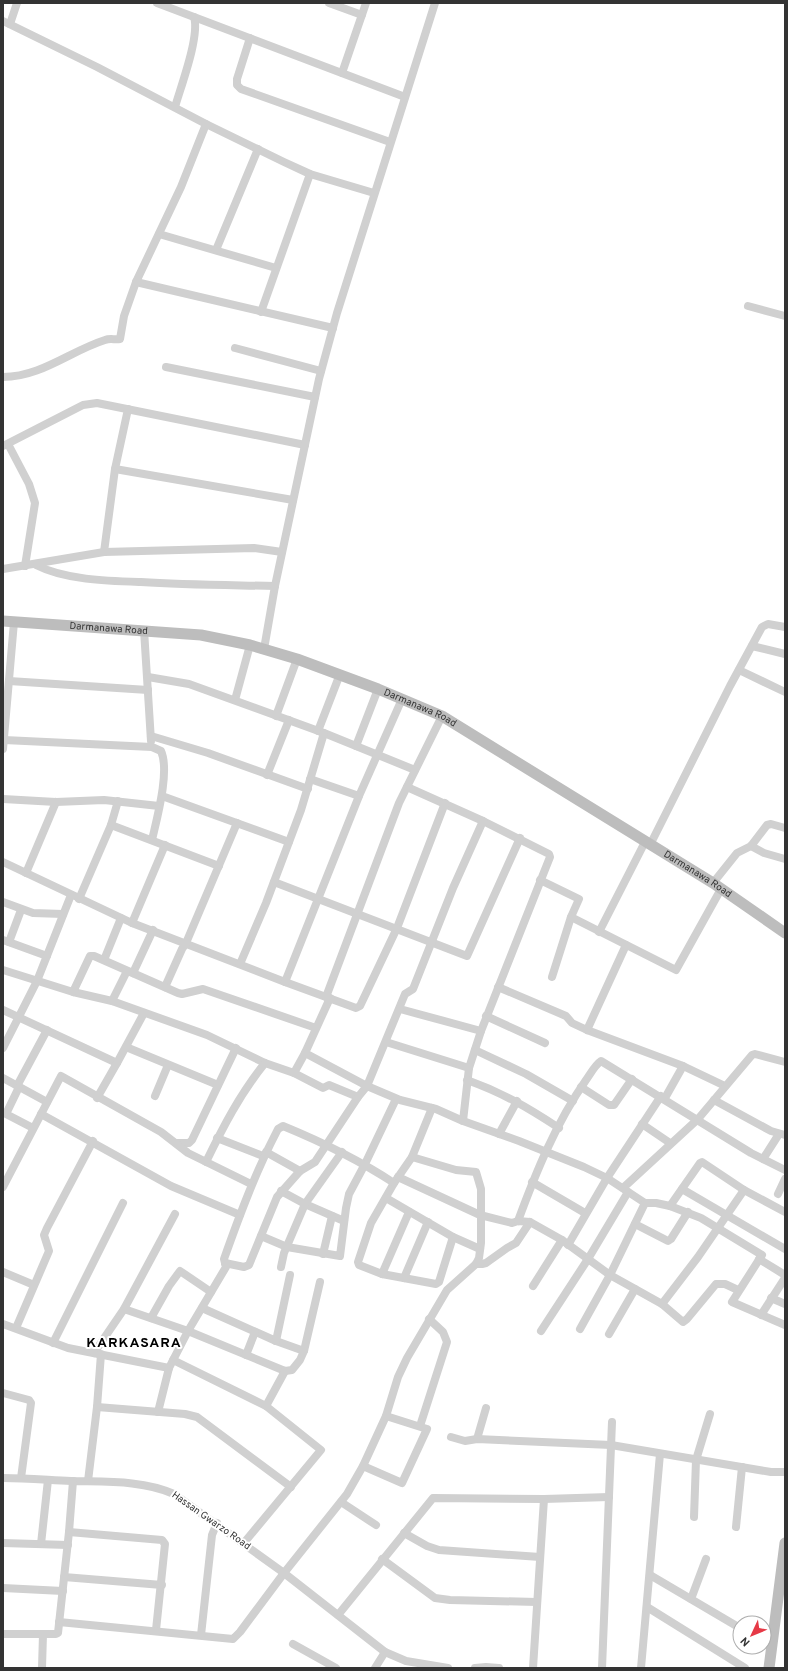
<svg xmlns="http://www.w3.org/2000/svg" width="788" height="1671" font-family="Overpass,sans-serif">
<style>
.lines{fill:none;stroke-linecap:round;stroke-linejoin:round}
.street{stroke:#d0d0d0;stroke-width:8}
.secondary{stroke:#bdbdbd;stroke-width:11}
.labels{text-anchor:middle;dominant-baseline:central;stroke-width:4;stroke-linejoin:round;paint-order:stroke}
.street-label{font-size:10px;fill:#333;stroke:#fff}
.district-label{font-size:14px;font-weight:bold;letter-spacing:1px;fill:#000;stroke:#fff}
</style>
<rect width="100%" height="100%" fill="#fff"/>
<g class="lines">
<g class="street">
<polyline points="157,3 405,97"/>
<polyline points="329,3 362,15"/>
<polyline points="3,21 97,67 206,124 284,162 310,174 374,193"/>
<polyline points="10,24 17,3"/>
<polyline points="250,38 237,79 237,85 241,89 390,142"/>
<polyline points="342,73 366,3"/>
<path d="M175 107C181 86 200 36 194 17"/>
<polyline points="159,234 276,268"/>
<polyline points="216,250 258,149"/>
<polyline points="136,282 333,328"/>
<polyline points="748,306 785,316"/>
<polyline points="261,312 310,174"/>
<polyline points="235,348 321,371"/>
<polyline points="166,367 315,397"/>
<path d="M3 377C41 377 70 351 105 340 110 338 115 340 120 339L124 316 136 282 181 187 206 124"/>
<polyline points="8,444 29,484 35,503 25,566"/>
<polyline points="3,446 83,405 97,403 305,445"/>
<polyline points="115,469 293,500"/>
<polyline points="104,552 115,469 128,409"/>
<path d="M36 565C65 580 108 581 141 582 185 585 230 585 275 586"/>
<polyline points="3,569 104,552 254,548 282,552"/>
<polyline points="144,630 151,741"/>
<polyline points="752,646 785,654"/>
<polyline points="264,649 275,586 319,379 337,313 435,3"/>
<polyline points="739,670 785,692"/>
<polyline points="148,677 189,684 324,733 415,770"/>
<polyline points="9,681 148,690"/>
<polyline points="235,700 250,645"/>
<polyline points="276,716 297,659"/>
<polyline points="318,731 340,674"/>
<polyline points="151,736 208,753 308,789"/>
<path d="M4 740 152 747 161 751C170 771 157 818 152 840"/>
<polyline points="356,746 378,689"/>
<polyline points="3,749 14,622"/>
<polyline points="267,775 289,720"/>
<polyline points="310,779 359,796"/>
<polyline points="407,787 483,821 549,854 550,857 481,1031 469,1068 463,1121"/>
<polyline points="162,796 289,842"/>
<polyline points="3,799 56,802 104,800 159,806"/>
<polyline points="111,825 219,866"/>
<polyline points="650,845 730,686 762,627 768,624 785,627"/>
<polyline points="751,846 764,853 785,859"/>
<polyline points="3,862 132,923 285,982 356,1008 360,1006 397,928 445,803"/>
<polyline points="26,873 56,802"/>
<polyline points="540,880 579,899 571,917 552,977"/>
<polyline points="274,882 467,956 520,838"/>
<polyline points="713,883 737,853 751,846 767,825 771,824 785,828"/>
<polyline points="79,899 111,825 118,801"/>
<polyline points="3,902 33,913 63,914"/>
<polyline points="571,917 676,970 721,889"/>
<polyline points="132,923 165,845"/>
<polyline points="599,932 645,842"/>
<polyline points="3,940 47,956"/>
<polyline points="9,942 21,910"/>
<polyline points="104,960 121,918"/>
<polyline points="240,964 266,903 301,810 324,733"/>
<polyline points="3,970 73,992 112,1001 207,1035 265,1063 294,1073 323,1088 329,1085 358,1097"/>
<polyline points="133,973 153,930"/>
<polyline points="285,982 359,796 402,699"/>
<polyline points="165,987 182,949 186,943 237,823"/>
<polyline points="498,987 566,1016 572,1023 587,1030 683,1066 725,1086"/>
<polyline points="73,992 90,956 94,956 178,993 182,994 203,989 316,1028"/>
<polyline points="326,997 399,803 442,716"/>
<polyline points="112,1001 127,971"/>
<polyline points="400,1009 481,1031"/>
<polyline points="3,1010 117,1063"/>
<polyline points="486,1016 545,1043"/>
<polyline points="587,1030 626,945"/>
<polyline points="386,1042 469,1068"/>
<polyline points="126,1047 218,1085"/>
<polyline points="3,1048 37,981 71,895"/>
<polyline points="475,1050 526,1074 573,1101"/>
<polyline points="305,1053 367,1086 400,1100 436,1109 463,1121 519,1141 584,1167 607,1178 645,1203 656,1203 670,1206 701,1218 762,1255 732,1302 785,1325"/>
<polyline points="294,1073 305,1053 330,998"/>
<polyline points="3,1078 47,1102"/>
<path d="M467 1080C503 1093 527 1107 559 1128"/>
<polyline points="17,1086 47,1030"/>
<polyline points="19,1087 6,1114 33,1128"/>
<polyline points="581,1087 609,1105 614,1105 632,1079"/>
<polyline points="155,1096 168,1065"/>
<polyline points="97,1098 117,1063 144,1013"/>
<polyline points="665,1098 683,1066"/>
<polyline points="714,1100 771,1131 785,1135"/>
<polyline points="432,1108 412,1157 394,1183 371,1223 358,1262 359,1265 382,1274 436,1284 439,1282 453,1237"/>
<polyline points="41,1114 171,1186 240,1215"/>
<polyline points="642,1124 670,1143"/>
<polyline points="499,1134 517,1101"/>
<polyline points="217,1138 263,1156"/>
<polyline points="177,1143 189,1143 192,1140 236,1048"/>
<polyline points="266,1152 300,1171"/>
<polyline points="763,1159 779,1134"/>
<path d="M206 1162C223 1127 240 1094 265 1063"/>
<polyline points="398,1177 480,1215 512,1223 518,1221 530,1222 562,1240 610,1275 662,1304 683,1322 687,1319 716,1284 725,1284 738,1290"/>
<polyline points="532,1182 585,1213"/>
<polyline points="3,1187 61,1076 161,1132 188,1153 251,1184"/>
<polyline points="623,1188 698,1119 752,1055 755,1054 785,1062"/>
<polyline points="682,1189 785,1249"/>
<polyline points="281,1191 305,1204 344,1221"/>
<polyline points="778,1194 785,1179"/>
<polyline points="386,1198 453,1237 480,1249"/>
<polyline points="670,1206 700,1163 702,1162 744,1190 785,1212"/>
<path d="M518 1221C536 1172 556 1123 586 1080 591 1073 595 1065 601 1061L751 1153 785 1170"/>
<polyline points="635,1224 668,1241 671,1239 688,1212"/>
<polyline points="261,1236 287,1247 340,1256 346,1208 349,1194 365,1164 396,1099"/>
<polyline points="568,1245 607,1178 661,1096"/>
<polyline points="323,1254 332,1216"/>
<polyline points="759,1259 785,1275"/>
<polyline points="225,1263 244,1267 249,1265 277,1197 300,1171 315,1162 358,1097 367,1086 405,994 413,989 453,888 483,821"/>
<polyline points="476,1264 482,1264 486,1263 507,1248 516,1243 530,1222"/>
<polyline points="281,1267 284,1253 305,1204 342,1152"/>
<polyline points="3,1272 34,1285"/>
<polyline points="382,1274 409,1212"/>
<polyline points="404,1278 428,1222"/>
<polyline points="533,1286 562,1240"/>
<polyline points="771,1298 785,1304"/>
<polyline points="662,1304 698,1257 744,1190"/>
<polyline points="202,1308 276,1341 304,1351"/>
<polyline points="124,1309 188,1331 285,1371 292,1370 300,1360 304,1351 320,1282"/>
<polyline points="761,1315 785,1278"/>
<polyline points="151,1318 169,1286 180,1271 211,1292"/>
<polyline points="3,1324 68,1348 169,1368"/>
<polyline points="16,1328 49,1251 44,1235 47,1228 93,1141"/>
<polyline points="580,1329 610,1275 645,1203"/>
<polyline points="541,1331 588,1259 628,1192"/>
<polyline points="609,1334 635,1289"/>
<polyline points="276,1341 290,1275"/>
<polyline points="53,1343 123,1203"/>
<polyline points="94,1353 124,1309 175,1214"/>
<polyline points="246,1355 255,1332"/>
<polyline points="173,1360 266,1406 321,1450 243,1544"/>
<polyline points="3,1393 29,1400 31,1403 21,1478"/>
<polyline points="266,1406 285,1371"/>
<polyline points="97,1407 185,1414 197,1417 291,1487"/>
<path d="M158 1412 169 1368 188 1331 226 1267 224 1259C240 1214 256 1171 278 1129L283 1126C322 1142 359 1160 394 1183"/>
<polyline points="420,1426 447,1342 443,1332 429,1319"/>
<polyline points="451,1437 465,1441 477,1439 611,1445 771,1472 785,1472"/>
<polyline points="477,1439 486,1408"/>
<polyline points="363,1466 402,1483 427,1429 386,1416"/>
<path d="M3 1478C26 1478 48 1480 71 1481 105 1482 143 1480 174 1494L284 1573 385 1652 406 1661 448 1668"/>
<polyline points="88,1481 97,1407 101,1354"/>
<polyline points="341,1502 376,1525"/>
<polyline points="694,1517 696,1460 710,1414"/>
<polyline points="736,1527 742,1467"/>
<polyline points="69,1532 162,1540 165,1544 156,1630"/>
<polyline points="404,1533 427,1546 439,1550 540,1557"/>
<polyline points="3,1543 68,1545"/>
<polyline points="41,1544 48,1480"/>
<polyline points="382,1559 435,1598 450,1600 537,1602"/>
<polyline points="650,1575 740,1628"/>
<polyline points="64,1577 162,1585"/>
<polyline points="3,1588 63,1591"/>
<polyline points="691,1599 706,1559"/>
<polyline points="647,1607 745,1668"/>
<polyline points="338,1615 433,1498 544,1499 609,1497"/>
<polyline points="59,1622 233,1639 240,1632 284,1573 347,1494 363,1466 386,1416 398,1377 407,1358 447,1290 476,1264 479,1258 481,1243 481,1189 476,1172 456,1170 412,1157"/>
<polyline points="3,1634 56,1634 58,1633 69,1532 73,1481"/>
<polyline points="201,1635 212,1535 217,1523"/>
<polyline points="293,1644 336,1668"/>
<polyline points="42,1668 43,1634"/>
<polyline points="375,1668 385,1652"/>
<polyline points="475,1668 486,1667 499,1668"/>
<polyline points="533,1668 544,1499"/>
<polyline points="602,1668 612,1422"/>
<polyline points="641,1668 660,1454"/>
</g>
<g class="secondary">
<path id="s1" d="M3 621 201 635 250 645 297 659 378 689 442 716 713 883 785 933"/>
<polyline points="769,1668 785,1543"/>
</g>
</g>
<g class="labels">
<g class="street-label">
<text stroke="none"><textPath href="#s1" startOffset="106">Darmanawa Road</textPath></text>
<text stroke="none"><textPath href="#s1" startOffset="430">Darmanawa Road</textPath></text>
<text stroke="none"><textPath href="#s1" startOffset="754">Darmanawa Road</textPath></text>
<text transform="translate(211 1521) rotate(35)">Hassan Gwarzo Road</text>
</g>
<g class="district-label">
<text x="134" y="1343">KARKASARA</text>
</g>
</g>
<rect width="788" height="1671" fill="none" stroke="#333333" stroke-width="8"/>
<g transform="translate(752 1635) rotate(226)"><circle r="19" fill="#ffffff" stroke="#adadad"/>
<path d="M0-3L7 15L0 10L-7 15Z" fill="#e63946"/>
<text y="-6" font-size="11" font-weight="bold" text-anchor="middle" fill="#333333">N</text>
</g>
</svg>
